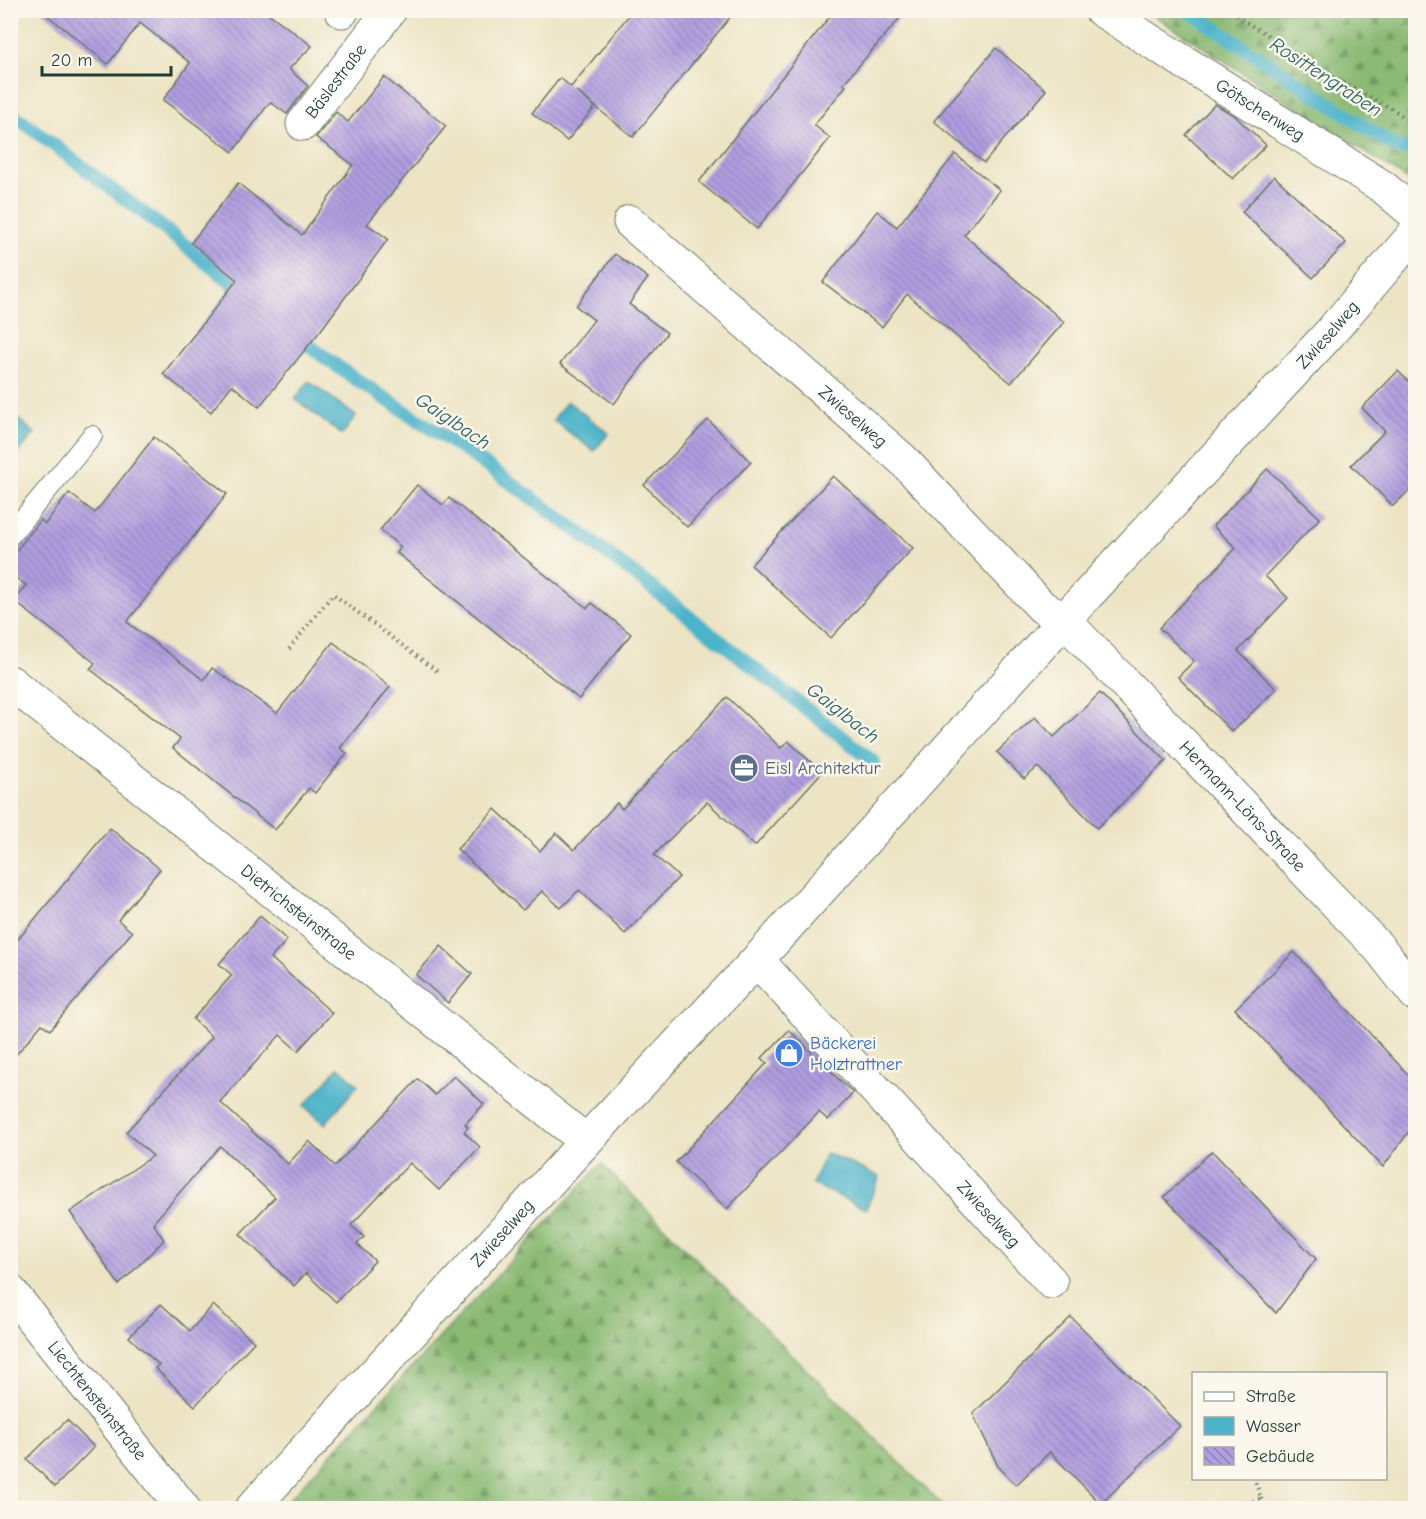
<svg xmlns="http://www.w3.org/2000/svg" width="1426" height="1519" font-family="'Comic Neue',sans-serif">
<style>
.forest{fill:url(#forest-firs);stroke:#547c54;stroke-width:1.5}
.water{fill:#4bb3ca;stroke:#35787f;stroke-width:1.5}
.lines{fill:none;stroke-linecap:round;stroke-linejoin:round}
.stream{stroke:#4bb3ca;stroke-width:14}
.building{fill:url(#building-back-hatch)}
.lane-casing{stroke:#677766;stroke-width:22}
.street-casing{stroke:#677766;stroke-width:35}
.path{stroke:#677766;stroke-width:4;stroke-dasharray:1.5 4.5;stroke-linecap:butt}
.lane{stroke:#fff;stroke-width:20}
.street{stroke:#fff;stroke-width:33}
.labels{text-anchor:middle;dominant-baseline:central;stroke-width:5;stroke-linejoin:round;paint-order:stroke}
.street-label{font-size:18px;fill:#1f3d34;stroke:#fbf7ec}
.service-label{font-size:18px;fill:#4e5e75;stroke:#fbf7ec;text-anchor:start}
.shop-label{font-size:18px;fill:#366cbe;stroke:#fbf7ec;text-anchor:start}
.water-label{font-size:20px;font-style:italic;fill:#2c6061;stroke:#fbf7ec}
</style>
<defs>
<pattern id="forest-firs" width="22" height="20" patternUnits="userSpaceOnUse" patternTransform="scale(1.5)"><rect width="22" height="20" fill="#8aba73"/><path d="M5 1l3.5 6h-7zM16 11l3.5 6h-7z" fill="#70985f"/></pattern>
<pattern id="building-back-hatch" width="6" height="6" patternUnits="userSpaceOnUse" patternTransform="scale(1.5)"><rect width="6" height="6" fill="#af9de0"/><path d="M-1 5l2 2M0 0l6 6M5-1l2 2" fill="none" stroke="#8e81b6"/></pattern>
</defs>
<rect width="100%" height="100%" fill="#fbf7ec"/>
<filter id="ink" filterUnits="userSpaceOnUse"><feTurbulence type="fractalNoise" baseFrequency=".0167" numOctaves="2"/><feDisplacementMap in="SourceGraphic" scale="12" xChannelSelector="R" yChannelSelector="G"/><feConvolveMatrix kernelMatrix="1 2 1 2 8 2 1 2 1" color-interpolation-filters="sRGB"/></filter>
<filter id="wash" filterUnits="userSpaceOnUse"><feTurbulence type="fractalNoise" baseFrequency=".008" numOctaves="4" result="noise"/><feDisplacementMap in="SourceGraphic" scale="24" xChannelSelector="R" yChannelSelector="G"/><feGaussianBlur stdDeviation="1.35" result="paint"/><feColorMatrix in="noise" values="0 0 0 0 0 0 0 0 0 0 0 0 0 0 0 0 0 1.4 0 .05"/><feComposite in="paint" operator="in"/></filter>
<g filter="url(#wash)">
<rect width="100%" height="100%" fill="#ede4c4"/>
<g class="forest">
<polygon points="1147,11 1415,11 1415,184"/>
<polygon points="601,1164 945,1508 281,1508"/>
</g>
<g class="water">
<polygon points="309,381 356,416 342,435 295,399"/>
<polygon points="567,401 609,433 594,451 553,420"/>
<polygon points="11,413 35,433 15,457 11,454"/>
<polygon points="339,1067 358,1085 325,1124 304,1106"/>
<polygon points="826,1153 880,1177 866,1209 812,1184"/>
</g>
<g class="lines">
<g class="stream">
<polyline points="1187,10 1397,148 1416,149"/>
<polyline points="10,112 166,230 246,295"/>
<path d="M296 335C348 378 406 410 461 448 603 545 738 656 874 762"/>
</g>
</g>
<g id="blocks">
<g class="building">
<polygon points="41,10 264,10 312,46 289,69 308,86 287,114 270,102 233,152 163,100 190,63 140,23 108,64"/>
<polygon points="633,10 736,10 633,137 576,91 595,107 567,141 532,113 560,78 571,87"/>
<polygon points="835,10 907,10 843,84 846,86 814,125 830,138 757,229 699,182"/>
<polygon points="996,48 1046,90 984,163 934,121"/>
<polygon points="384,77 446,126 367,224 388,239 321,330 259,407 232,385 211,412 163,374 237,280 191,243 238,183 302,235 353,165 316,137 336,112 348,122"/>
<polygon points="1215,104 1235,116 1266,145 1233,179 1186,135"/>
<polygon points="955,154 1000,190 964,235 1064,322 1011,383 907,294 882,327 823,282 877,211 897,227"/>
<polygon points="1274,176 1346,243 1313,278 1242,212"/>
<polygon points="615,254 648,278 629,304 667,333 614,404 560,364 594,320 576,306"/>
<polygon points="1398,371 1416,389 1416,484 1393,506 1351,465 1385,431 1362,408"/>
<polygon points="708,420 751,462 687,527 644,485"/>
<polygon points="154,437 227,494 127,622 204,680 212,668 277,713 333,642 390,687 340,748 347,753 315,793 309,788 275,830 173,748 180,739 90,669 95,663 14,601 26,585 10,574 10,558 41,520 45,524 69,493 95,513"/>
<polygon points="1267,469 1320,518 1265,576 1288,598 1238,651 1276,689 1232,732 1178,677 1194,661 1159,628 1236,548 1213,526"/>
<polygon points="833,476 913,548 831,638 751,565"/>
<polygon points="417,485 443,505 449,498 587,608 592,603 631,634 579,699 397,553 401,547 380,530"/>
<polygon points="1100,693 1166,761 1097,828 1038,767 1024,779 997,752 1035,717 1054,737"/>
<polygon points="727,697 781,748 788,741 822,772 755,846 707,802 654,855 679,877 625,934 579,890 561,908 542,891 523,910 457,849 495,809 540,851 556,833 574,850 617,803 622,809"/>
<polygon points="110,828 160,869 118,920 132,932 50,1030 42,1024 10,1062 10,949"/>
<polygon points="260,916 287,940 271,958 332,1013 298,1051 280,1035 220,1102 288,1164 309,1141 335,1166 418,1079 435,1095 454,1076 484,1104 465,1124 468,1127 464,1132 480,1147 439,1190 410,1163 351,1225 364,1237 357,1244 375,1261 336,1302 306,1273 294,1286 240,1234 275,1197 220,1146 153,1223 164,1240 119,1285 70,1212 153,1156 126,1132 212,1037 193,1019 232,975 219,964"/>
<polygon points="441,946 472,974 448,1003 416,975"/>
<polygon points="1294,952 1416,1083 1416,1122 1383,1167 1235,1009"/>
<polygon points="789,1030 853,1093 828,1120 819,1112 727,1209 676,1162 767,1063 762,1058"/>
<polygon points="1212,1151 1316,1259 1276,1313 1164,1197"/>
<polygon points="161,1304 190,1331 213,1305 254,1342 195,1406 155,1368 159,1365 129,1337"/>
<polygon points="1071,1317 1180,1426 1101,1504 1050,1452 1016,1485 998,1466 973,1414"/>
<polygon points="67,1420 94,1447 55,1487 27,1459"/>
</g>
</g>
</g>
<g filter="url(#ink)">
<use href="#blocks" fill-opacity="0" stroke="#677766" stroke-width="1.5"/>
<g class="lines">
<g class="lane-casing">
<polyline id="lane" points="10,535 92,436"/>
</g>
<g class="street-casing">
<g id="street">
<polyline points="341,10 342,11"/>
<path id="s1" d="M1101 10 1383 187 1416 215"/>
<path id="s2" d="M303 124 390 10"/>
<path id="s3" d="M630 222 902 459 1042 607 1064 620 1379 948 1416 995"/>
<path id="s4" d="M10 682 586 1141"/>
<path id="s5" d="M757 960 1051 1282"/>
<path id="s6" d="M10 1291 183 1508"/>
<path id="s7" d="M252 1508 586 1141 757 960 1064 620 1329 334 1416 232"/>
</g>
</g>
<g class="path">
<polyline points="1234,10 1239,18 1284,45 1317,69 1394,110 1416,125"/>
<polyline points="289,649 333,594 437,671"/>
<polyline points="1261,1498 1265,1508"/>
<polyline points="1236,1508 1261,1498 1254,1478"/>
</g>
<use href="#lane" class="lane"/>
<use href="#street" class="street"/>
</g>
</g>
<defs>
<g id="office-disc" transform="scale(1.5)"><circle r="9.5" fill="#5c6f8a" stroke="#fbf7ec"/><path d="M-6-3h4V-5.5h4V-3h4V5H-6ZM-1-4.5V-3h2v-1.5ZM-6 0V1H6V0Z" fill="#fff"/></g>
<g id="shop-disc" transform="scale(1.5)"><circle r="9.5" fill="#3f7fe0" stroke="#fbf7ec"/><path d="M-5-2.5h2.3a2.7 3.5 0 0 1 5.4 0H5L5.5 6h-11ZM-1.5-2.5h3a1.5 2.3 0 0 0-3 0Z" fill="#fff"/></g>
</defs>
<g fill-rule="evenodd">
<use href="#office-disc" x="744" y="768"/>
<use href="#shop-disc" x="789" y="1053"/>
</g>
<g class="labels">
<g class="street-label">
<text stroke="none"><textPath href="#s2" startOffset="54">Bäslestraße</textPath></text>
<text stroke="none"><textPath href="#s1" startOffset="188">Götschenweg</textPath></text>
<text stroke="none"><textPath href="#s7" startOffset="1592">Zwieselweg</textPath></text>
<text stroke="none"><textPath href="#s3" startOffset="296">Zwieselweg</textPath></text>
<text stroke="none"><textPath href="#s3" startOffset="848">Hermann-Löns-Straße</textPath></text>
<text stroke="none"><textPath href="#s4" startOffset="369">Dietrichsteinstraße</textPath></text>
<text stroke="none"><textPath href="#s5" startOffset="344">Zwieselweg</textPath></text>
<text stroke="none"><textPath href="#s7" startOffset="372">Zwieselweg</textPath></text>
<text stroke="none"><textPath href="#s6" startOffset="140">Liechtensteinstraße</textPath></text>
</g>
<g class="service-label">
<text x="765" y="768">Eisl Architektur</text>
</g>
<g class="shop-label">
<text x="810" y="1043">Bäckerei<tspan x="810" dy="21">Holztrattner</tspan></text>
</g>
<g class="water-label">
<text transform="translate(1326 77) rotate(33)">Rosittengraben</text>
<text transform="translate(453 421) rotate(34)">Gaiglbach</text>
<text transform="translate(843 713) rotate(38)">Gaiglbach</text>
</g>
</g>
<rect width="1426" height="1519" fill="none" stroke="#fbf7ec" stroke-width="36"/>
<rect x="1192" y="1372" width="195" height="108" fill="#fbf7ec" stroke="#a3ada2" stroke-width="1.5"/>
<rect x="1204" y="1392" width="30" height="9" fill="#ffffff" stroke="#a3ada2" stroke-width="1.5"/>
<text x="1246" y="1402" font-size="18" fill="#1f3d34">Straße</text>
<rect x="1204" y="1417" width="30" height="18" fill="#4bb3ca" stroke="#a3ada2" stroke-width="1.5"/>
<text x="1246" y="1432" font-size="18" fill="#1f3d34">Wasser</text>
<rect x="1204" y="1447" width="30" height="18" fill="url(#building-back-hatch)" stroke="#a3ada2" stroke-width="1.5"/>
<text x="1246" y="1462" font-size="18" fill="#1f3d34">Gebäude</text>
<path d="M42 66v9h129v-9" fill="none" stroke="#1f3d34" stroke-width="3"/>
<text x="51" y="66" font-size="18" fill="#1f3d34" stroke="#fbf7ec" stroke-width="4.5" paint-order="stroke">20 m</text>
</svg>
